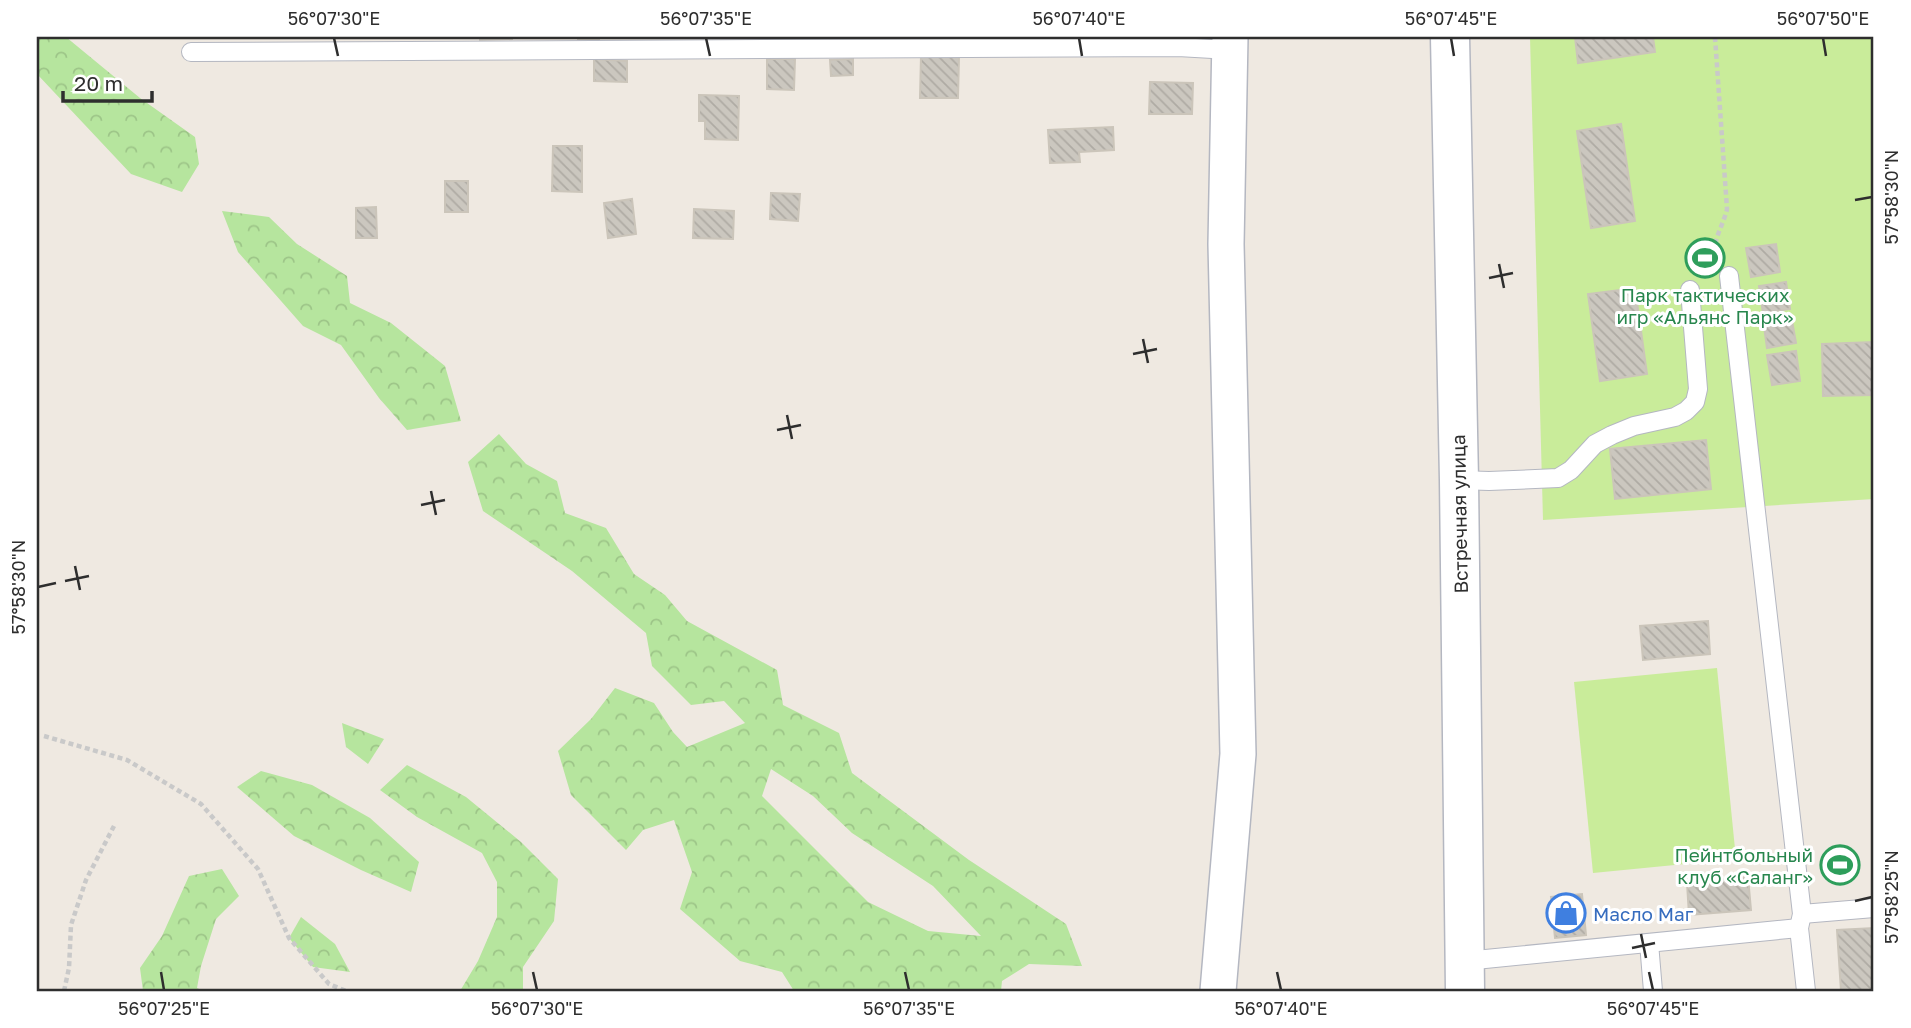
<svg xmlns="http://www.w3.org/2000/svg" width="1911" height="1028" font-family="'Golos Text',sans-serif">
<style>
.forest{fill:url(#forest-crowns);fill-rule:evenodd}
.pitch{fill:#c9ec9a}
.building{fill:url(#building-back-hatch);stroke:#cbc5ba;stroke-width:2}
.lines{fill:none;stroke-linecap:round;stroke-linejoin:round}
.service-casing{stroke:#b4b7c1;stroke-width:20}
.minor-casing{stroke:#b4b7c1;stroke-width:38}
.secondary-casing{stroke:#b4b7c1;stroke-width:41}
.path{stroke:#c9c9c9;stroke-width:4.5;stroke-dasharray:5 3.5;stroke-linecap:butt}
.service{stroke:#fff;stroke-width:18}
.minor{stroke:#fff;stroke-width:35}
.secondary{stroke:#fff;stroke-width:38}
.ticks{fill:none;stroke:#2e2e2e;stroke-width:2.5}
.labels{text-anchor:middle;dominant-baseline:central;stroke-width:6;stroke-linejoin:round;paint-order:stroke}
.leisure-label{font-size:19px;fill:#27864d;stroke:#fff}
.street-label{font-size:19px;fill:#2e2e2e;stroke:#fff}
.shop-label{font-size:19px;fill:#366cbe;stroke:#fff;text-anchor:start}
.neatline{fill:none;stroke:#2e2e2e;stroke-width:2.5}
.ticks-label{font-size:18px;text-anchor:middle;fill:#2e2e2e}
</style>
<defs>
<pattern id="forest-crowns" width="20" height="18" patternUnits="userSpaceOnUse" patternTransform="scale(1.75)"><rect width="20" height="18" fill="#b6e59e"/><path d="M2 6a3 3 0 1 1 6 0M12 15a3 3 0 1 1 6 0" fill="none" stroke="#9dc588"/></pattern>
<pattern id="building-back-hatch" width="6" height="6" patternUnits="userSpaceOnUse" patternTransform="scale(1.75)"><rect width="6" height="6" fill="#cbc7bf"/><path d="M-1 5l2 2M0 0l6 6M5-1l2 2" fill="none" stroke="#afaba4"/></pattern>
</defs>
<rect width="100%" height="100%" fill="#efe9e1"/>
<g class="forest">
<polygon points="37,37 66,37 140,98 195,137 199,164 182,192 131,174 37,74"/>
<polygon points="222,211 269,217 297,244 347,276 350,303 391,323 445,366 461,421 407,430 379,398 341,345 303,326 238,252"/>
<path d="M499 434 526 464 557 481 565 513 606 528 634 574 665 595 687 621 777 670 783 705 839 733 852 773 969 860 1066 924 1082 966 1029 964 1002 981 1001 991H794L782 972 740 961 680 909 692 872 674 820 643 830 626 850 571 795 558 751 591 719 615 688 654 703 673 732 687 747 745 723 724 701 691 705 652 666 646 633 572 571 483 511 468 462ZM771 769 813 796 852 833 933 886 981 936 928 931 868 902 762 796Z"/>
<polygon points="342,723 384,739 368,764 346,747"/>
<polygon points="407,765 466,797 521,842 558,879 554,921 523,967 523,991 460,991 478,961 497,917 497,882 482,853 417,817 380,790"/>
<polygon points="261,771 312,785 370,818 419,862 411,892 361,870 294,836 237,787"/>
<polygon points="222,869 239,896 216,919 201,966 197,988 204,991 143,991 140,968 162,936 189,876"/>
<polygon points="301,917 335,944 350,972 313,967 289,938"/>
</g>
<g class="pitch">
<polygon points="1530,37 1874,37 1874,499 1543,520"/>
<polygon points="1717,668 1736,859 1593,873 1574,682"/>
</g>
<g class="building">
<polygon points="480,37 512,37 512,39 480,40"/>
<polygon points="578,37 599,37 599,40 578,39"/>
<polygon points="1575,37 1653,37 1655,52 1578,63"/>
<polygon points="921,56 959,57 958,98 920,98"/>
<polygon points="594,59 627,61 627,82 594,81"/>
<polygon points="767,59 795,59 794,90 767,89"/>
<polygon points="853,59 853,75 831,76 830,60"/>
<polygon points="1150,82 1193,83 1192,114 1149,114"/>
<polygon points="699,95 739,96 738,140 705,139 705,121 699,121"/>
<polygon points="1621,124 1635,221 1591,228 1577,131"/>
<polygon points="1113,127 1114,150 1079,152 1080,162 1050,163 1048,130"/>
<polygon points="553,146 582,146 582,192 552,191"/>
<rect x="445" y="181" width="23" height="31"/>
<polygon points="771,193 800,194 798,221 770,219"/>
<polygon points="632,199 636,234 608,238 604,203"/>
<polygon points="376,207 377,238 356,238 356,208"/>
<polygon points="694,209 734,211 733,239 693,238"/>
<polygon points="1776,244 1780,272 1751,277 1746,248"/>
<polygon points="1786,282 1790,309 1763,313 1759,286"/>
<polygon points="1635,288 1647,374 1600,381 1588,294"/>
<polygon points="1791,315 1796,343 1767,348 1763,319"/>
<polygon points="1874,342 1874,395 1823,396 1822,344"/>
<polygon points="1796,351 1800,381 1772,385 1767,355"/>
<polygon points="1706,440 1711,489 1615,499 1610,449"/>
<polygon points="1708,621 1710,654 1643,660 1640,626"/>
<polygon points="1748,877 1751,910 1689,915 1687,883"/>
<polygon points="1582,894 1586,935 1555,938 1551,897"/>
<polygon points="1874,928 1874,991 1841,991 1837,930"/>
</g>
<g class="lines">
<g class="service-casing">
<g id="service">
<polyline points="191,52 1178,47 1230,50"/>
<polyline points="1729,276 1802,914 1799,928 1806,991"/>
<polyline points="1459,480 1489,481 1558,478 1571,470 1595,444 1612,435 1634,426 1675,417 1686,411 1695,402 1698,389 1690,290"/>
<polyline points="1802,914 1874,908"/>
<polyline points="1649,943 1653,991"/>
<polyline points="1465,961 1799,928"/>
</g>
</g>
<g class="minor-casing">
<polyline id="minor" points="1218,991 1238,754 1226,244 1230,37"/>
</g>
<g class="secondary-casing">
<polyline id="secondary" points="1450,37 1459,480 1465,991"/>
</g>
<g class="path">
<path d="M1715 37 1727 209C1723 227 1711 241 1716 260"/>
<polyline points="44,736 127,760 201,804 258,869 289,938 329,984 346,991"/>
<polyline points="64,991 69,968 71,925 86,880 114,826"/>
</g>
<use href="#service" class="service"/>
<use href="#minor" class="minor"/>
<use href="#secondary" class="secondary"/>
</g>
<path class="ticks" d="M334 38 338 56M706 38 710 56M1079 38 1082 56M1451 38 1454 56M1823 38 1826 56M1855 200 1872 197M1499 264 1504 288M1489 278 1513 273M1143 339 1148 363M1133 354 1157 349M787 415 792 439M777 430 801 425M431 491 436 515M421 505 445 500M75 566 80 590M65 581 89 576M38 587 56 583M1855 901 1872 897M1641 934 1646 958M1632 948 1655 943M161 972 164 990M533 972 537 990M905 972 909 990M1277 972 1281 990M1649 972 1653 990"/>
<defs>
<g id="stadium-ring" transform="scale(2.0125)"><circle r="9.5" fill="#fff" stroke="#2e9e5b" stroke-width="1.5"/><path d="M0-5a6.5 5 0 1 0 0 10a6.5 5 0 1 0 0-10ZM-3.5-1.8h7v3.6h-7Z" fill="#2e9e5b"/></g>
<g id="shop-ring" transform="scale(2.0125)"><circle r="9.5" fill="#fff" stroke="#3f7fe0" stroke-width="1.5"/><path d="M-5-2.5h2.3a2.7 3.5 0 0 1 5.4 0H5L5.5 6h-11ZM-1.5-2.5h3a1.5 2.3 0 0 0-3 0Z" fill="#3f7fe0"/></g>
</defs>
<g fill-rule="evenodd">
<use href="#stadium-ring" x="1705" y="258"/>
<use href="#stadium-ring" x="1840" y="865"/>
<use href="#shop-ring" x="1566" y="913"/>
</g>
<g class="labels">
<g class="leisure-label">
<text x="1705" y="294">Парк тактических<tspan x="1705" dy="22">игр «Альянс Парк»</tspan></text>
<text x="1813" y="854" text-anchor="end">Пейнтбольный<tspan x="1813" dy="22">клуб «Саланг»</tspan></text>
</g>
<g class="street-label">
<text transform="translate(1459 514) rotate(-91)">Встречная улица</text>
</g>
<g class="shop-label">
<text x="1593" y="913">Масло Маг</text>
</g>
</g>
<rect width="1911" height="1028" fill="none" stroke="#ffffff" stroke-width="77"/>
<path d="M63 91v10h89v-10" fill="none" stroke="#2e2e2e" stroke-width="3.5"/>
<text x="74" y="91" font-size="21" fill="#2e2e2e" stroke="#ffffff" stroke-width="5" paint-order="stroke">20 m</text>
<rect x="38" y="38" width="1834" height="952" class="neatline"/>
<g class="ticks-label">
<text x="334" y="25">56°07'30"E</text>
<text x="706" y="25">56°07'35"E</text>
<text x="1079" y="25">56°07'40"E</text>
<text x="1451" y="25">56°07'45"E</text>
<text x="1823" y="25">56°07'50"E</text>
<text transform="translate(1892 197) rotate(-90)" y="6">57°58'30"N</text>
<text transform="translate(19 587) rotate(-90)" y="6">57°58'30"N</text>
<text transform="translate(1892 897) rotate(-90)" y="6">57°58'25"N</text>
<text x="164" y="1015">56°07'25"E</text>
<text x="537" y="1015">56°07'30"E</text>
<text x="909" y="1015">56°07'35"E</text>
<text x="1281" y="1015">56°07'40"E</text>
<text x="1653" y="1015">56°07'45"E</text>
</g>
</svg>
